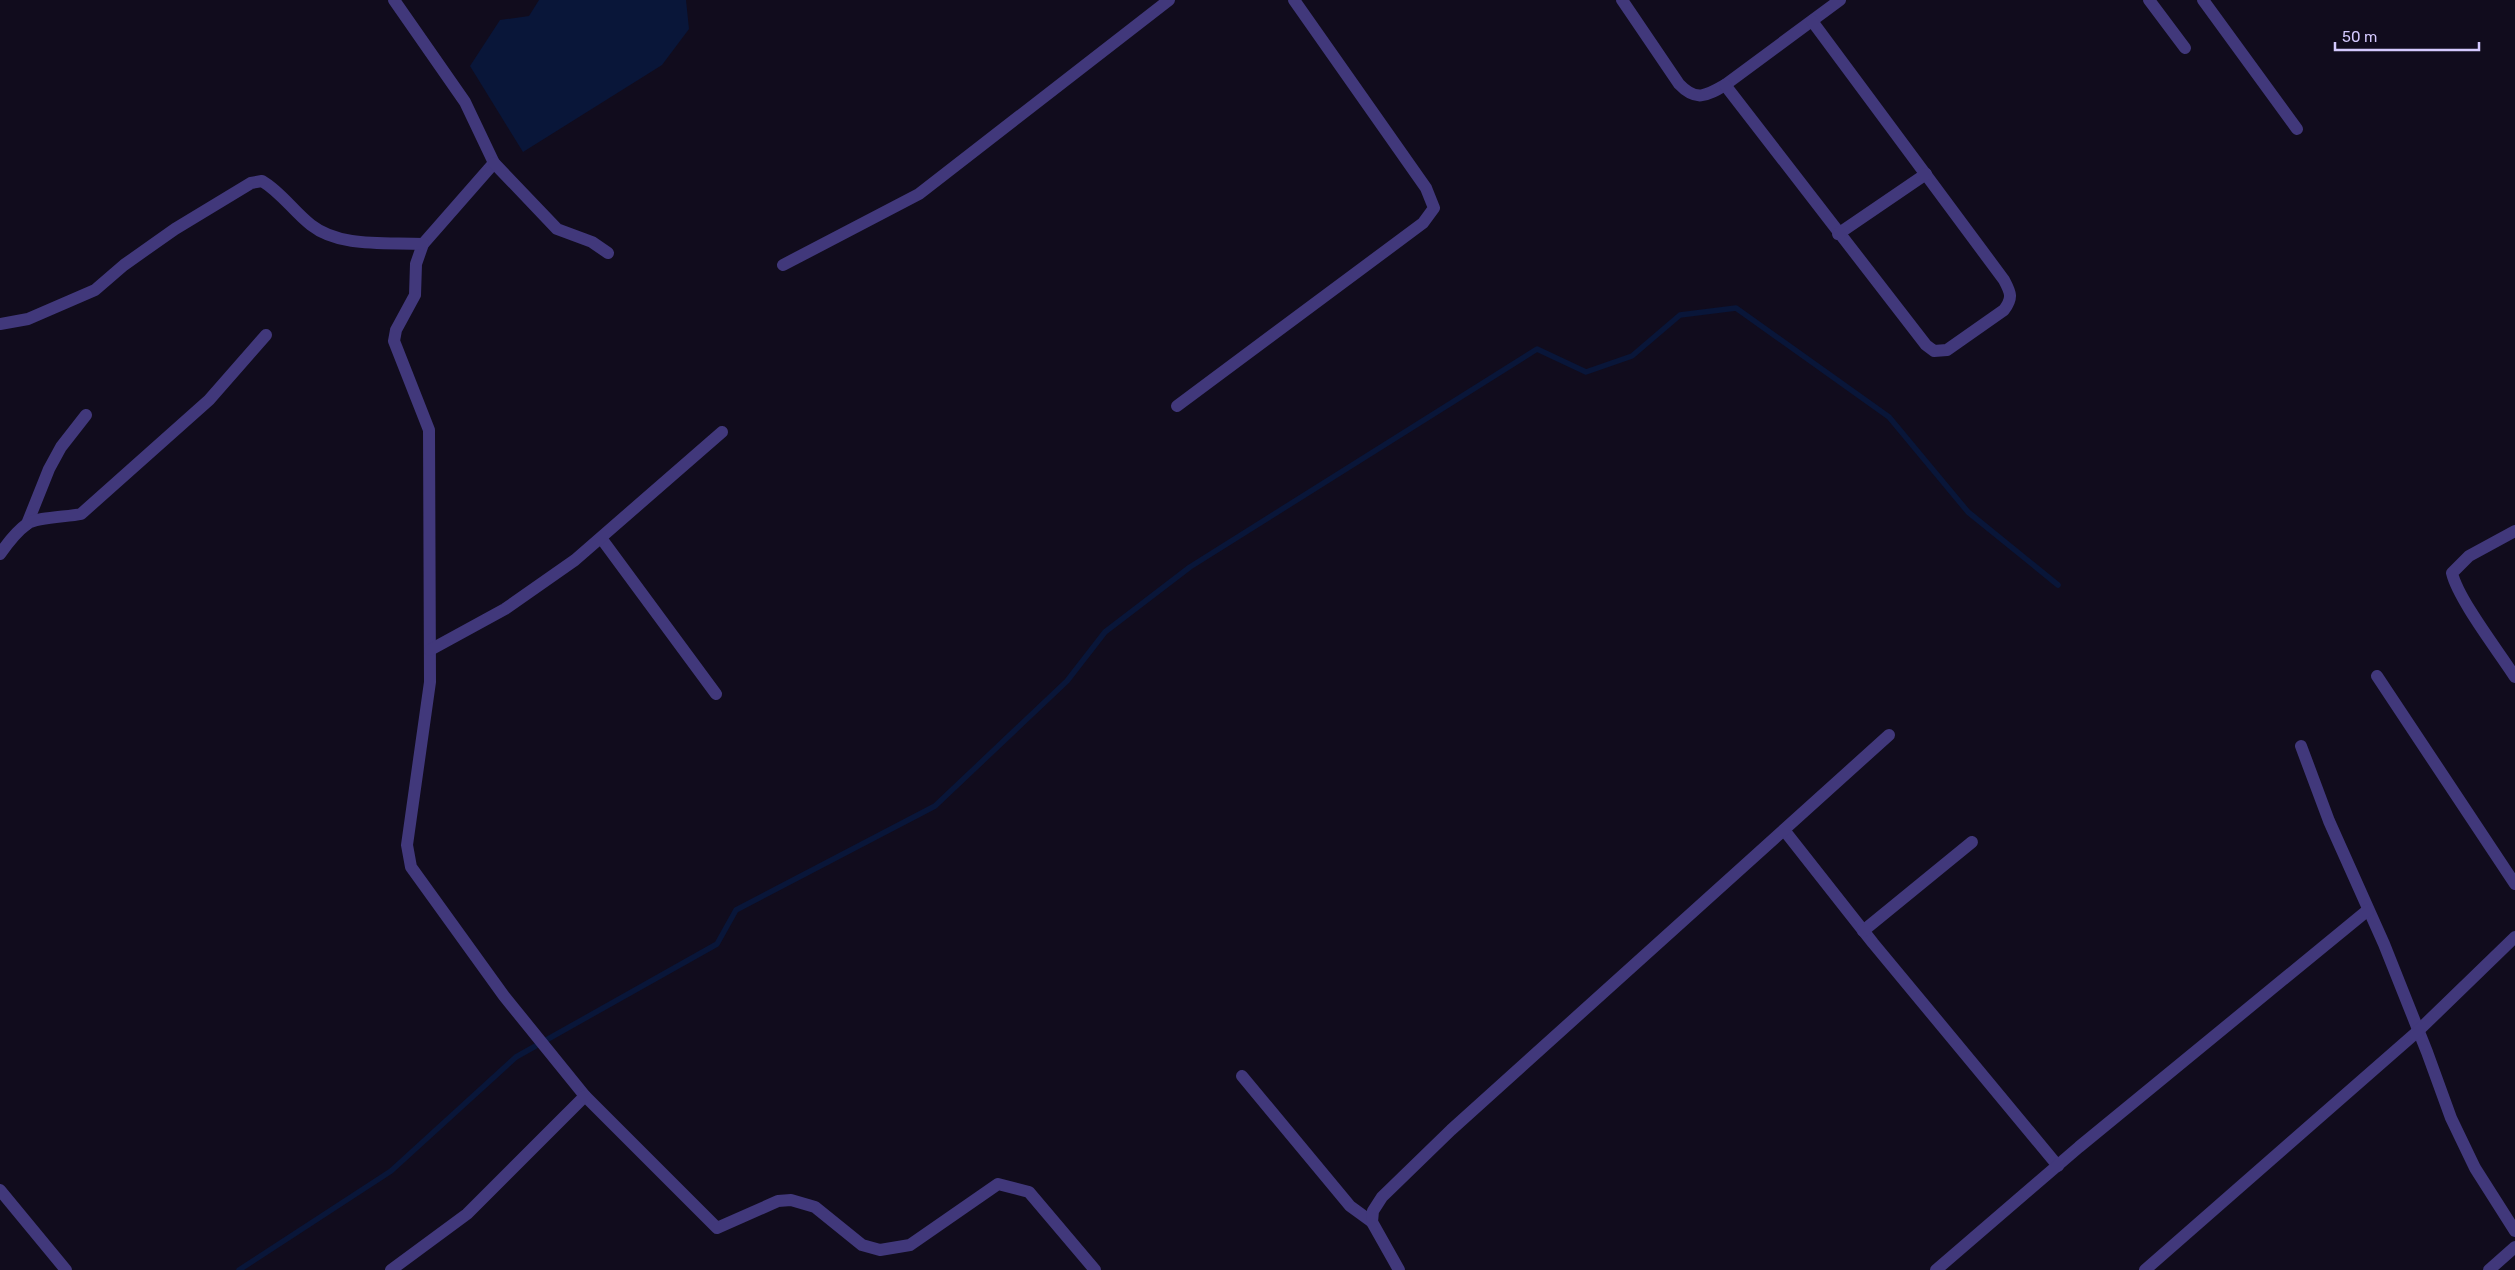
<svg xmlns="http://www.w3.org/2000/svg" width="2515" height="1270" font-family="Rubik,sans-serif">
<style>
.water{fill:#091639}
.lines{fill:none;stroke-linecap:round;stroke-linejoin:round}
.stream{stroke:#091639;stroke-width:5.5}
.minor{stroke:#41387b;stroke-width:12}
</style>
<rect width="100%" height="100%" fill="#110c1d"/>
<polygon class="water" points="539,0 686,0 689,29 662,65 523,152 470,66 500,20 529,16"/>
<g class="lines">
<polyline class="stream" points="239,1270 391,1171 516,1057 717,944 736,910 935,806 1067,681 1105,632 1190,567 1537,349 1586,372 1632,356 1680,315 1736,308 1889,417 1968,512 2058,585"/>
<g class="minor">
<polyline points="394,0 465,102 494,163 423,244 416,264 415,295 396,330 394,341 429,430 430,682 407,845 411,867 504,996 585,1096"/>
<path d="M1622 0 1679 84C1696 102 1706 96 1725 85L1840 0"/>
<polyline points="2149,0 2185,48"/>
<polyline points="2203,0 2297,129"/>
<path d="M1725 85 1926 345 1934 351 1947 350 2004 310C2013 298 2011 293 2004 280L1812 21"/>
<polyline points="494,163 557,229 592,242 608,253"/>
<polyline points="1838,234 1926,174"/>
<polyline points="783,265 919,194 1169,0"/>
<path d="M0 324 28 319 95 290 124 265 175 229 251 183 262 181C281 192 294 212 311 225 340 248 387 242 423 244"/>
<polyline points="1177,406 1423,223 1434,208 1426,188 1294,0"/>
<polyline points="27,524 49,469 61,447 86,415"/>
<path d="M2515 531 2469 556 2452 573C2458 599 2499 652 2515 677"/>
<polyline points="601,538 716,694"/>
<path d="M0 554C7 544 17 531 27 524 37 517 67 517 81 514L209 400 266 335"/>
<polyline points="430,650 505,609 575,560 722,432"/>
<polyline points="2377,676 2515,884"/>
<polyline points="2301,746 2329,821 2384,944 2427,1052 2451,1118 2475,1168 2515,1231"/>
<polyline points="1784,830 1873,943 2058,1166"/>
<polyline points="1863,931 1972,842"/>
<polyline points="1242,1076 1350,1206 1372,1222"/>
<polyline points="0,1190 66,1270"/>
<polyline points="391,1270 467,1214 585,1096 717,1228 778,1201 791,1200 815,1207 862,1245 880,1250 910,1245 998,1184 1029,1192 1095,1270"/>
<polyline points="1399,1270 1372,1222 1373,1211 1382,1197 1451,1130 1889,735"/>
<polyline points="1936,1270 2079,1147 2368,910"/>
<polyline points="2145,1270 2418,1031 2515,937"/>
<polyline points="2489,1270 2515,1247"/>
</g>
</g>
<path d="M2335 42v8h144v-8" fill="none" stroke="#d4c9fe" stroke-width="2.5"/>
<text x="2342" y="42" font-size="15" fill="#d4c9fe" stroke="#110c1d" stroke-width="4" paint-order="stroke">50 m</text>
</svg>
